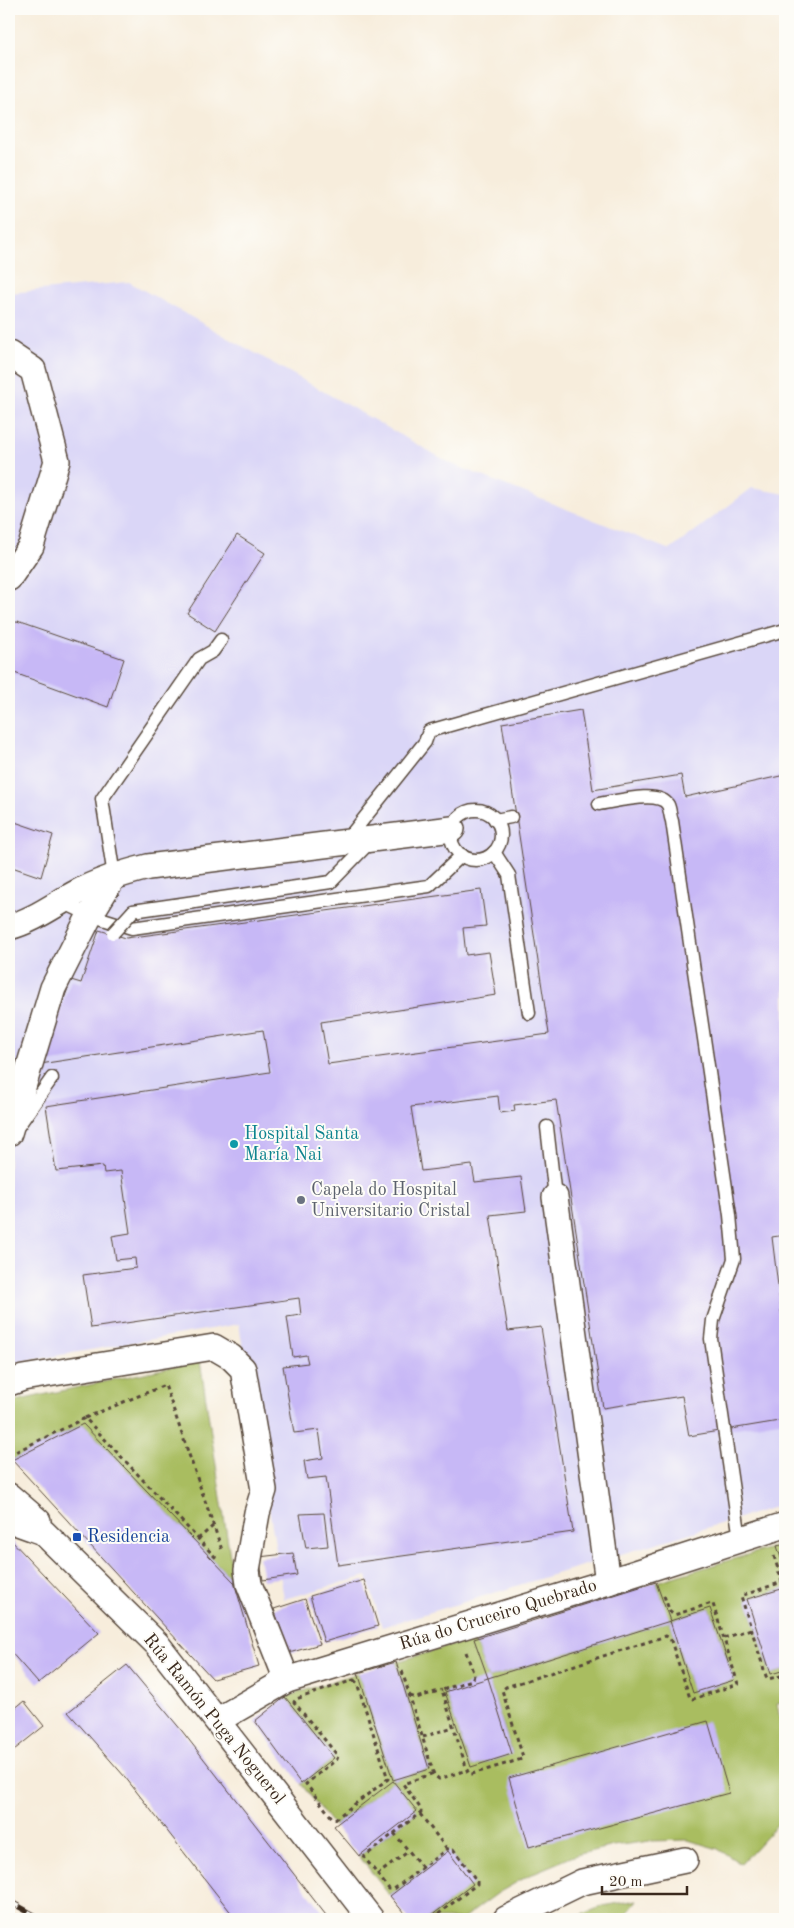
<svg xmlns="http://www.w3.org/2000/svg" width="794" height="1928" font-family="'Old Standard TT',serif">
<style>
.built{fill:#dad6f7}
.green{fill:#a9bd61;stroke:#727440;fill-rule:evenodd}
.building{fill:#c7b8f6}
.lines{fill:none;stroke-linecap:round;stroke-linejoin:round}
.lane-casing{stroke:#57473a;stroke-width:15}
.street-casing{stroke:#57473a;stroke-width:28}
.path{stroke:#57473a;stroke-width:3;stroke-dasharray:4 4;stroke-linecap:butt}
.lane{stroke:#fff;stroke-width:12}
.street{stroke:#fff;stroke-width:25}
.rail-casing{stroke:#3b2a1e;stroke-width:5.5}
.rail{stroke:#fdfcf7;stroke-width:4;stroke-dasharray:11;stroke-linecap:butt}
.lane-bridge-casing{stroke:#57473a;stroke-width:15;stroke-linecap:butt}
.lane-bridge{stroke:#fff;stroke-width:12}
.culture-dot{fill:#0f9aa8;stroke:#fdfcf7;stroke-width:2}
.worship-dot{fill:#6b7280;stroke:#fdfcf7;stroke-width:2}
.transit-dot{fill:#1a4fb4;stroke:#fdfcf7;stroke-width:2}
.labels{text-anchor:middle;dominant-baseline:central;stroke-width:4;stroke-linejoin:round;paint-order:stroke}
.culture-label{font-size:18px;fill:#0d838f;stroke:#fdfcf7;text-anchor:start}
.worship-label{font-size:18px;fill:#5b616d;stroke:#fdfcf7;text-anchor:start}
.transit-label{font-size:18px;fill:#164399;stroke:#fdfcf7;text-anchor:start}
.street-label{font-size:18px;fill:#3b2a1e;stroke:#fdfcf7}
</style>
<rect width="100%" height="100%" fill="#fdfcf7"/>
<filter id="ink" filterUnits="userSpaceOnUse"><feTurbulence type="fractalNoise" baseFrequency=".02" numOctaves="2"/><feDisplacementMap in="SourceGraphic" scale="10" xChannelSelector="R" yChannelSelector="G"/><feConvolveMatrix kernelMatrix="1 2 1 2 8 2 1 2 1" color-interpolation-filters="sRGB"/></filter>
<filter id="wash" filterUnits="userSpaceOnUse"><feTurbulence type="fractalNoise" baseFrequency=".0096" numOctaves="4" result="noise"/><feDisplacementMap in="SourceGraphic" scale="20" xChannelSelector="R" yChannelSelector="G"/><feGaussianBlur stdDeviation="1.12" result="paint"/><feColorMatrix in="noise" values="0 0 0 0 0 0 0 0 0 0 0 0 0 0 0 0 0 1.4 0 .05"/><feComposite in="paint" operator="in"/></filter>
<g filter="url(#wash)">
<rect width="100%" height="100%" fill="#f7eddc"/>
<polygon class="built" points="129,282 452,464 670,550 752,488 785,494 785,1504 382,1627 367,1576 284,1599 239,1324 9,1364 9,293"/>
<g class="green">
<polygon points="200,1361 234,1582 83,1424 12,1460 9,1456 10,1402"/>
<path d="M777 1546 785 1571V1588L747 1599 771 1674 785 1670V1702L777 1704 785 1744V1816L741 1864 718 1849 688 1840 650 1841 613 1846 576 1855 533 1873 498 1893 463 1919H427L473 1883 448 1851 390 1896 359 1856 417 1812 393 1781 334 1826 301 1784 334 1758 285 1697 358 1673 393 1780 429 1769 396 1662 474 1639 488 1678 669 1621 656 1582ZM710 1608 734 1680 693 1693 670 1621ZM488 1679 512 1753 471 1767 445 1692Z"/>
<polygon points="637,1900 622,1919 572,1919 603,1906"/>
</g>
<g id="blocks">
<g class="building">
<polygon points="237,535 265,553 215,631 187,613"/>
<polygon points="17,622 124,659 108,707 9,671 9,623"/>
<polygon points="581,710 593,790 681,775 685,797 785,775 785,1235 772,1237 785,1343 785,1420 689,1436 682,1396 603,1408 556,1100 514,1105 515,1111 500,1113 498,1096 411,1107 421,1171 472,1165 475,1182 521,1177 526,1211 490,1215 508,1331 541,1327 573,1532 338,1565 326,1477 307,1479 304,1461 323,1458 319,1430 294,1433 283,1366 308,1363 306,1355 293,1357 287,1317 301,1315 299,1298 91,1328 83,1275 136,1268 135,1258 116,1260 112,1236 130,1233 121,1171 104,1173 103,1166 56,1171 46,1106 270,1072 263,1030 40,1064 71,980 81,983 99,930 126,938 481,890 486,926 463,928 466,955 489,952 496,995 321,1022 328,1064 549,1034 502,723"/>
<polygon points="9,820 53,835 41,877 9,866"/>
<polygon points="83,1424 234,1582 259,1666 213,1679 12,1460"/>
<polygon points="324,1513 328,1546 306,1548 300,1514"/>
<polygon points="9,1538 99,1633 38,1683 9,1650"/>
<polygon points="785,1544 785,1570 777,1546"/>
<polygon points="293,1553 297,1575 263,1580 259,1557"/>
<polygon points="364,1580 378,1626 324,1642 310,1596"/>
<polygon points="656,1582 670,1621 488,1678 512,1754 471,1767 445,1692 488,1678 474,1639"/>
<polygon points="785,1588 785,1670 771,1674 747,1599"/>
<polygon points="305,1599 320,1644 289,1653 274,1609"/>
<polygon points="710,1608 734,1680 693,1693 670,1621"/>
<polygon points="396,1662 429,1769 393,1780 358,1673"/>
<polygon points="127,1665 182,1731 329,1919 236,1919 125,1777 68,1712"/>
<polygon points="285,1697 334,1758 301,1784 255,1721"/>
<polygon points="24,1701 44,1726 9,1754 9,1713"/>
<polygon points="708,1721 729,1793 529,1847 509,1778"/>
<polygon points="393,1781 417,1811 359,1856 334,1826"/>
<polygon points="448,1851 473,1884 427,1919 409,1919 390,1896"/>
</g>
</g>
</g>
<g filter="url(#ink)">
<use href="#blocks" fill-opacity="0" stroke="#57473a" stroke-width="1"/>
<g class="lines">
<g class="lane-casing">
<g id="lane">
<path d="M599 804C614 802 659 789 668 805 670 809 670 816 672 821L730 1215 734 1259 713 1320 711 1339 740 1539"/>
<circle cx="476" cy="835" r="25"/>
<polyline points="495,820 511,817"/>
<polyline points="346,841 425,742 429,731 785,630"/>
<polyline points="494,852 509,875 529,1013"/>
<polyline points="114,876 102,799 199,659 213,651 221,640"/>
<polyline points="62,902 90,915 132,928 429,886 462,855"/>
<polyline points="133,911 331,882 371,841"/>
<polyline points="19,1125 52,1078"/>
<polyline points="547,1127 555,1197"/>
</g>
</g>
<g class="street-casing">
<g id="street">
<polyline points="9,354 33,370 57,461 31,546 9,578"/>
<path d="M9 927C35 920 55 904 78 892 100 880 124 873 148 867L452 829"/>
<polyline points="9,1133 53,988 90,915 114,876"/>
<polyline points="555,1197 608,1582"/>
<polyline points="9,1383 23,1378 214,1347 231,1357 243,1369 264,1490 257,1513 247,1570 249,1584 287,1680"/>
<polyline points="9,1496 38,1521"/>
<polyline points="9,1517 18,1523 43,1532 157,1644 371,1919"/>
<polyline points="218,1720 287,1680 608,1582 785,1525"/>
<polyline points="506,1919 582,1882 685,1860"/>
</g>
</g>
<g class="path">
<polyline points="85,1418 165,1385 222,1550"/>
<polyline points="9,1455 85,1418 217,1559"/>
<polyline points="198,1539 213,1526"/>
<polyline points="774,1556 782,1582 741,1596 766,1676 768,1679 785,1675"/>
<polyline points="724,1638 751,1629"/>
<polyline points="466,1652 474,1675 472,1680 442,1690 467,1770 469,1774 472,1774 522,1759 523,1757 502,1690 506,1687 666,1636 670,1638 690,1698 693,1699 738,1684 713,1604 712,1603 674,1615 670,1612 663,1593"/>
<polyline points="402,1671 434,1775 439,1779 467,1770"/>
<polygon points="354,1680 357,1683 388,1779 335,1819 333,1819 306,1784 337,1759 338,1756 294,1702 296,1699"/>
<polyline points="410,1696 416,1698 442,1690"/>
<polyline points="423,1737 453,1727"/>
<polyline points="420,1814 447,1849"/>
<polyline points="394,1833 422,1867"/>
<polyline points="377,1875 409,1851"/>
<polyline points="432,1919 477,1884 477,1881 453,1849 447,1849 394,1889 389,1889 364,1857 421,1812 421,1809 403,1784 434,1773"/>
</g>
<use href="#lane" class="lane"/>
<use href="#street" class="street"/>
<g class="rail-casing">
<polyline id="rail" points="9,1901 41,1919"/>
</g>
<use href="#rail" class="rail"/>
<g class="lane-bridge-casing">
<polyline id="lane-bridge" points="113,933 133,911"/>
</g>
<use href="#lane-bridge" class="lane-bridge"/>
</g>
</g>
<circle class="culture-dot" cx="234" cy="1144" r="5"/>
<circle class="worship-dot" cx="301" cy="1200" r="5"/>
<rect class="transit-dot" x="72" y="1532" width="10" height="10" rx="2.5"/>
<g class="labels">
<g class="culture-label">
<text x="244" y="1134">Hospital Santa<tspan x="244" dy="21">María Nai</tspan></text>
</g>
<g class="worship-label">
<text x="311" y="1190">Capela do Hospital<tspan x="311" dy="21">Universitario Cristal</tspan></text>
</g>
<g class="transit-label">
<text x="87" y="1537">Residencia</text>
</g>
<g class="street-label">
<text transform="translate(498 1615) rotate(-17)">Rúa do Cruceiro Quebrado</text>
<text transform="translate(214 1719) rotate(51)">Rúa Ramón Puga Noguerol</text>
</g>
</g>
<rect width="794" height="1928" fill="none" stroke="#fdfcf7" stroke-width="30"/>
<path d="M602 1886v8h85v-8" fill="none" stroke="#3b2a1e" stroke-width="2.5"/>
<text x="609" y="1886" font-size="15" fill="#3b2a1e" stroke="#fdfcf7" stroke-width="4" paint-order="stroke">20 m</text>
</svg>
